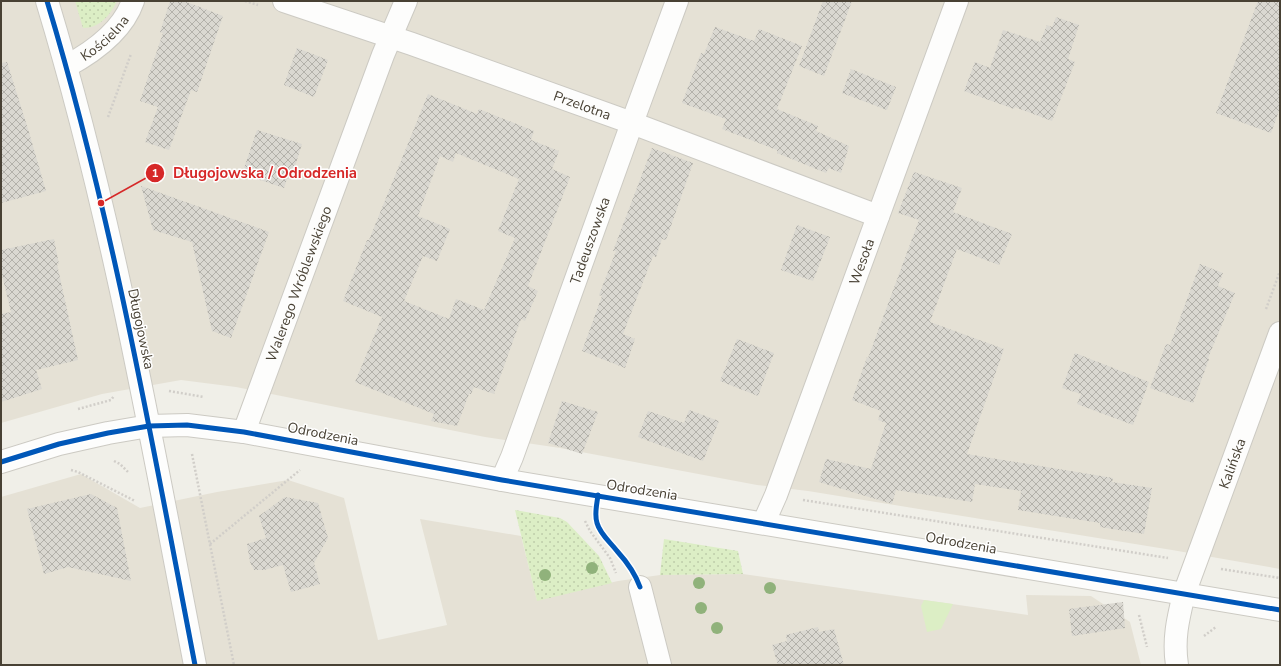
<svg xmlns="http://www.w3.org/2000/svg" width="1281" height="666" font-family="'Nunito Sans',sans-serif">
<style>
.residential{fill:#e5e1d5}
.grass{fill:url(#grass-dots)}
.garden{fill:#dceec5}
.building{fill:url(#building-cross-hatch);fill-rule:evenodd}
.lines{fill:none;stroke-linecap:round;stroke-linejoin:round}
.minor-casing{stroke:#cccac3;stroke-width:24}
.path{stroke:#d1cec9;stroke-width:2.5;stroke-dasharray:2 2;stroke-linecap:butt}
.minor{stroke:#fdfdfc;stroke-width:22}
.cycleway-casing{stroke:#fff;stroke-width:8}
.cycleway{stroke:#0057b8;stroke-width:5}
.tree{fill:#90b27b}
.labels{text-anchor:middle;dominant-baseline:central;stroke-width:3;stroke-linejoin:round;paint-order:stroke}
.street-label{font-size:14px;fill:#484134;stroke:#fff}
.leader{fill:none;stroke:#d62828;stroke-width:1.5}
.callout-dot{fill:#d62828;stroke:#fff;stroke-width:1.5}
.mark-label{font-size:12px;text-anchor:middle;font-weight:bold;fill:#fff}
.callout-label{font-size:15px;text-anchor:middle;font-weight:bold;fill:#d62828;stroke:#fff;stroke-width:3;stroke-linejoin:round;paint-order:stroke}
</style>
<defs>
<pattern id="grass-dots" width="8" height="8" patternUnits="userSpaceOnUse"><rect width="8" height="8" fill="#dceec5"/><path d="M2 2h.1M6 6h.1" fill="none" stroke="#becdaa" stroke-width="1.8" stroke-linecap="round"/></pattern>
<pattern id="building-cross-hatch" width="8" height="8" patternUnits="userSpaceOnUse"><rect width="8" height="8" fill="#dad8d1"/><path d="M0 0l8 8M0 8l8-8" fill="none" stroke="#b3b1aa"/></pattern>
</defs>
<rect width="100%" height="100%" fill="#f0efe8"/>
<g class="residential">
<polygon points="1,1 1280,1 1280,569 1172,550 808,491 757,485 560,448 485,437 236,387 181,380 102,394 1,423"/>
<polygon points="81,474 140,508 217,492 288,480 344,498 378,640 447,625 420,519 521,536 537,600 618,581 660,575 743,574 1028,615 1026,595 1091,596 1130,622 1141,665 1,665 1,497"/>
</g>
<g class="grass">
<path d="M75 1H117C110 15 100 28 83 28Z"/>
<polygon points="515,510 560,518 567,522 599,556 612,583 537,601"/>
<polygon points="664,539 738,551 743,574 660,575"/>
</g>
<polygon class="garden" points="924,600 953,604 941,629 927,632 921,606"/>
<g class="building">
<polygon points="170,1 184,1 223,16 197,92 191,90 169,150 145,142 158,107 140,101 163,33 160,32"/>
<polygon points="823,1 852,1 824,76 799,66"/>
<polygon points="1258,1 1280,1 1280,108 1271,133 1216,113"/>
<polygon points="1056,17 1079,25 1068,59 1075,62 1052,121 1015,107 1014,109 964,91 975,62 990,68 1003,30 1040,42 1047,25 1052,27"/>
<polygon points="715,27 754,41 759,29 802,46 777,109 818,126 816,131 849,146 841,173 829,168 826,173 777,153 777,150 722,129 726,119 682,103 701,53 704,54"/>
<polygon points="297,48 328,60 314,97 284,85"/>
<polygon points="7,62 28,129 46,191 1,203 1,63"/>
<polygon points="851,69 896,87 887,110 842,93"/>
<path d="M428 94 477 114 479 109 534 131 531 140 559 151 552 169 570 177 528 286 538 291 525 321 521 319 494 394 474 387 471 394H469L457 426 431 421 434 414 355 382 382 317 343 301 367 240H369ZM456 153 519 179 498 231 515 238 484 310 456 299 449 319 404 301 423 256 437 261 450 229 418 216 440 156 453 162Z"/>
<polygon points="257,130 302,144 291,179 287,179 284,188 242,174"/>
<polygon points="652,148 693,163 666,240 662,239 656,257 653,256 623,334 635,339 625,368 582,351 602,296 599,295 616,251 613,251"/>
<polygon points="914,172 962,188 953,212 1012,234 999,265 957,249 930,322 1004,349 967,454 1113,478 1112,482 1152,488 1144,534 1100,527 1100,523 1018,510 1021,491 975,484 972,502 896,490 892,504 819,482 826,459 871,469 886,423 878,420 881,411 852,400 867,357 868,358 919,220 898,213"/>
<polygon points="141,186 269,232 231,338 212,331 192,242 153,230"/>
<polygon points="797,225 830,237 813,281 781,270"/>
<polygon points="54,239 59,264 57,264 78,360 36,370 42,389 1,402 1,314 11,312 1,271 1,250"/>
<polygon points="1200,264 1223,273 1218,286 1235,293 1208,358 1209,359 1193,403 1150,388 1166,344 1170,345"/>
<polygon points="737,339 774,353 758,396 720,381"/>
<polygon points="1075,353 1149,382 1133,425 1077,404 1081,394 1062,388"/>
<polygon points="562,401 598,412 582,454 548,443"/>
<polygon points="689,410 719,421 703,461 638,437 648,411 684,423"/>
<polygon points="91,494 117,508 131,581 68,567 44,574 27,509"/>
<polygon points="285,497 318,503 328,538 314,563 320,584 291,592 283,565 264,570 254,570 250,562 247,544 266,538 259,516"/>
<polygon points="1123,602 1125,628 1072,636 1069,609"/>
<polygon points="818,627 819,632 834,629 844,665 778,665 772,645 787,641 786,635"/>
</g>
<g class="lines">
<g class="minor-casing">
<g id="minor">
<path d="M47 1C113 219 152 442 195 665"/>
<path id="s1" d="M284 1 412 44 632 123 878 216"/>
<path id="s2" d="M67 66C93 52 123 30 133 1"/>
<path id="s3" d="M244 432 383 55 406 1"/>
<polyline points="1,462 59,444 108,433 149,426 187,425 244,432 502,480 1280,610"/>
<path id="s4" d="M502 480 512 457 632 123 677 1"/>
<path id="s5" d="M764 522 776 495 957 1"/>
<polyline points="640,587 660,665"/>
<path id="s6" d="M1177 665C1173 639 1178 619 1184 594L1280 333"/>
</g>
</g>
<g class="path">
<polyline points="245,1 258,5"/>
<polyline points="108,117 131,54"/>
<polyline points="1266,309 1280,271"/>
<polyline points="169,391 204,397"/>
<polyline points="78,409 111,400 114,396"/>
<polyline points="192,454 234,665"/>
<polyline points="114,461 120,464 129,473"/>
<polyline points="71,470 78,472 135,501"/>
<polyline points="803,500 1168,558"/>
<polyline points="585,521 590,531 610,558 616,573"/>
<polyline points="210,544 300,470"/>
<polyline points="1221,569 1280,578"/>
<polyline points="1139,615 1147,647"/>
<polyline points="1204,636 1216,627"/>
</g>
<use href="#minor" class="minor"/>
<g class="cycleway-casing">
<g id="cycleway">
<path d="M47 1C113 219 152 442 195 665"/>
<polyline points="1,462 59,444 108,433 149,426 187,425 244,432 502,480 1280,610"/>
<path d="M598 495C597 504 594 514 597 523 600 534 610 542 617 551 627 562 635 573 640 587"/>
</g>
</g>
<use href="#cycleway" class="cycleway"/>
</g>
<g class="tree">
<circle cx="592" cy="568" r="6"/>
<circle cx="545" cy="575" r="6"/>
<circle cx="699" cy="583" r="6"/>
<circle cx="770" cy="588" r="6"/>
<circle cx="701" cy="608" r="6"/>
<circle cx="717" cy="628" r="6"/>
</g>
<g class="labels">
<g class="street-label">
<text stroke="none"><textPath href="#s2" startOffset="47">Kościelna</textPath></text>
<text stroke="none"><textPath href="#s1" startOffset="316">Przelotna</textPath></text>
<text stroke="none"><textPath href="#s4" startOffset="255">Tadeuszowska</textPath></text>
<text stroke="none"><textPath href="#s5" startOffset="278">Wesoła</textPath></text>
<text stroke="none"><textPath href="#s3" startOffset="158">Walerego Wróblewskiego</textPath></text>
<text transform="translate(141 329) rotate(78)">Długojowska</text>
<text transform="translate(323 434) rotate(11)">Odrodzenia</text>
<text stroke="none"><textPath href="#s6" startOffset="211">Kalińska</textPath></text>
<text transform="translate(642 490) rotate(9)">Odrodzenia</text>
<text transform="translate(961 543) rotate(10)">Odrodzenia</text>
</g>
</g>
<path class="leader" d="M101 203L155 173"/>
<g class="callout-dot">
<circle cx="101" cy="203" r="4"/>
<circle cx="155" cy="173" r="10"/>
</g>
<g class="mark-label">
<text x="155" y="177">1</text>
</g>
<g class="callout-label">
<text x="265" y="178">Długojowska / Odrodzenia</text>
</g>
<rect width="1281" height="666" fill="none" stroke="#484134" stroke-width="4"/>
</svg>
